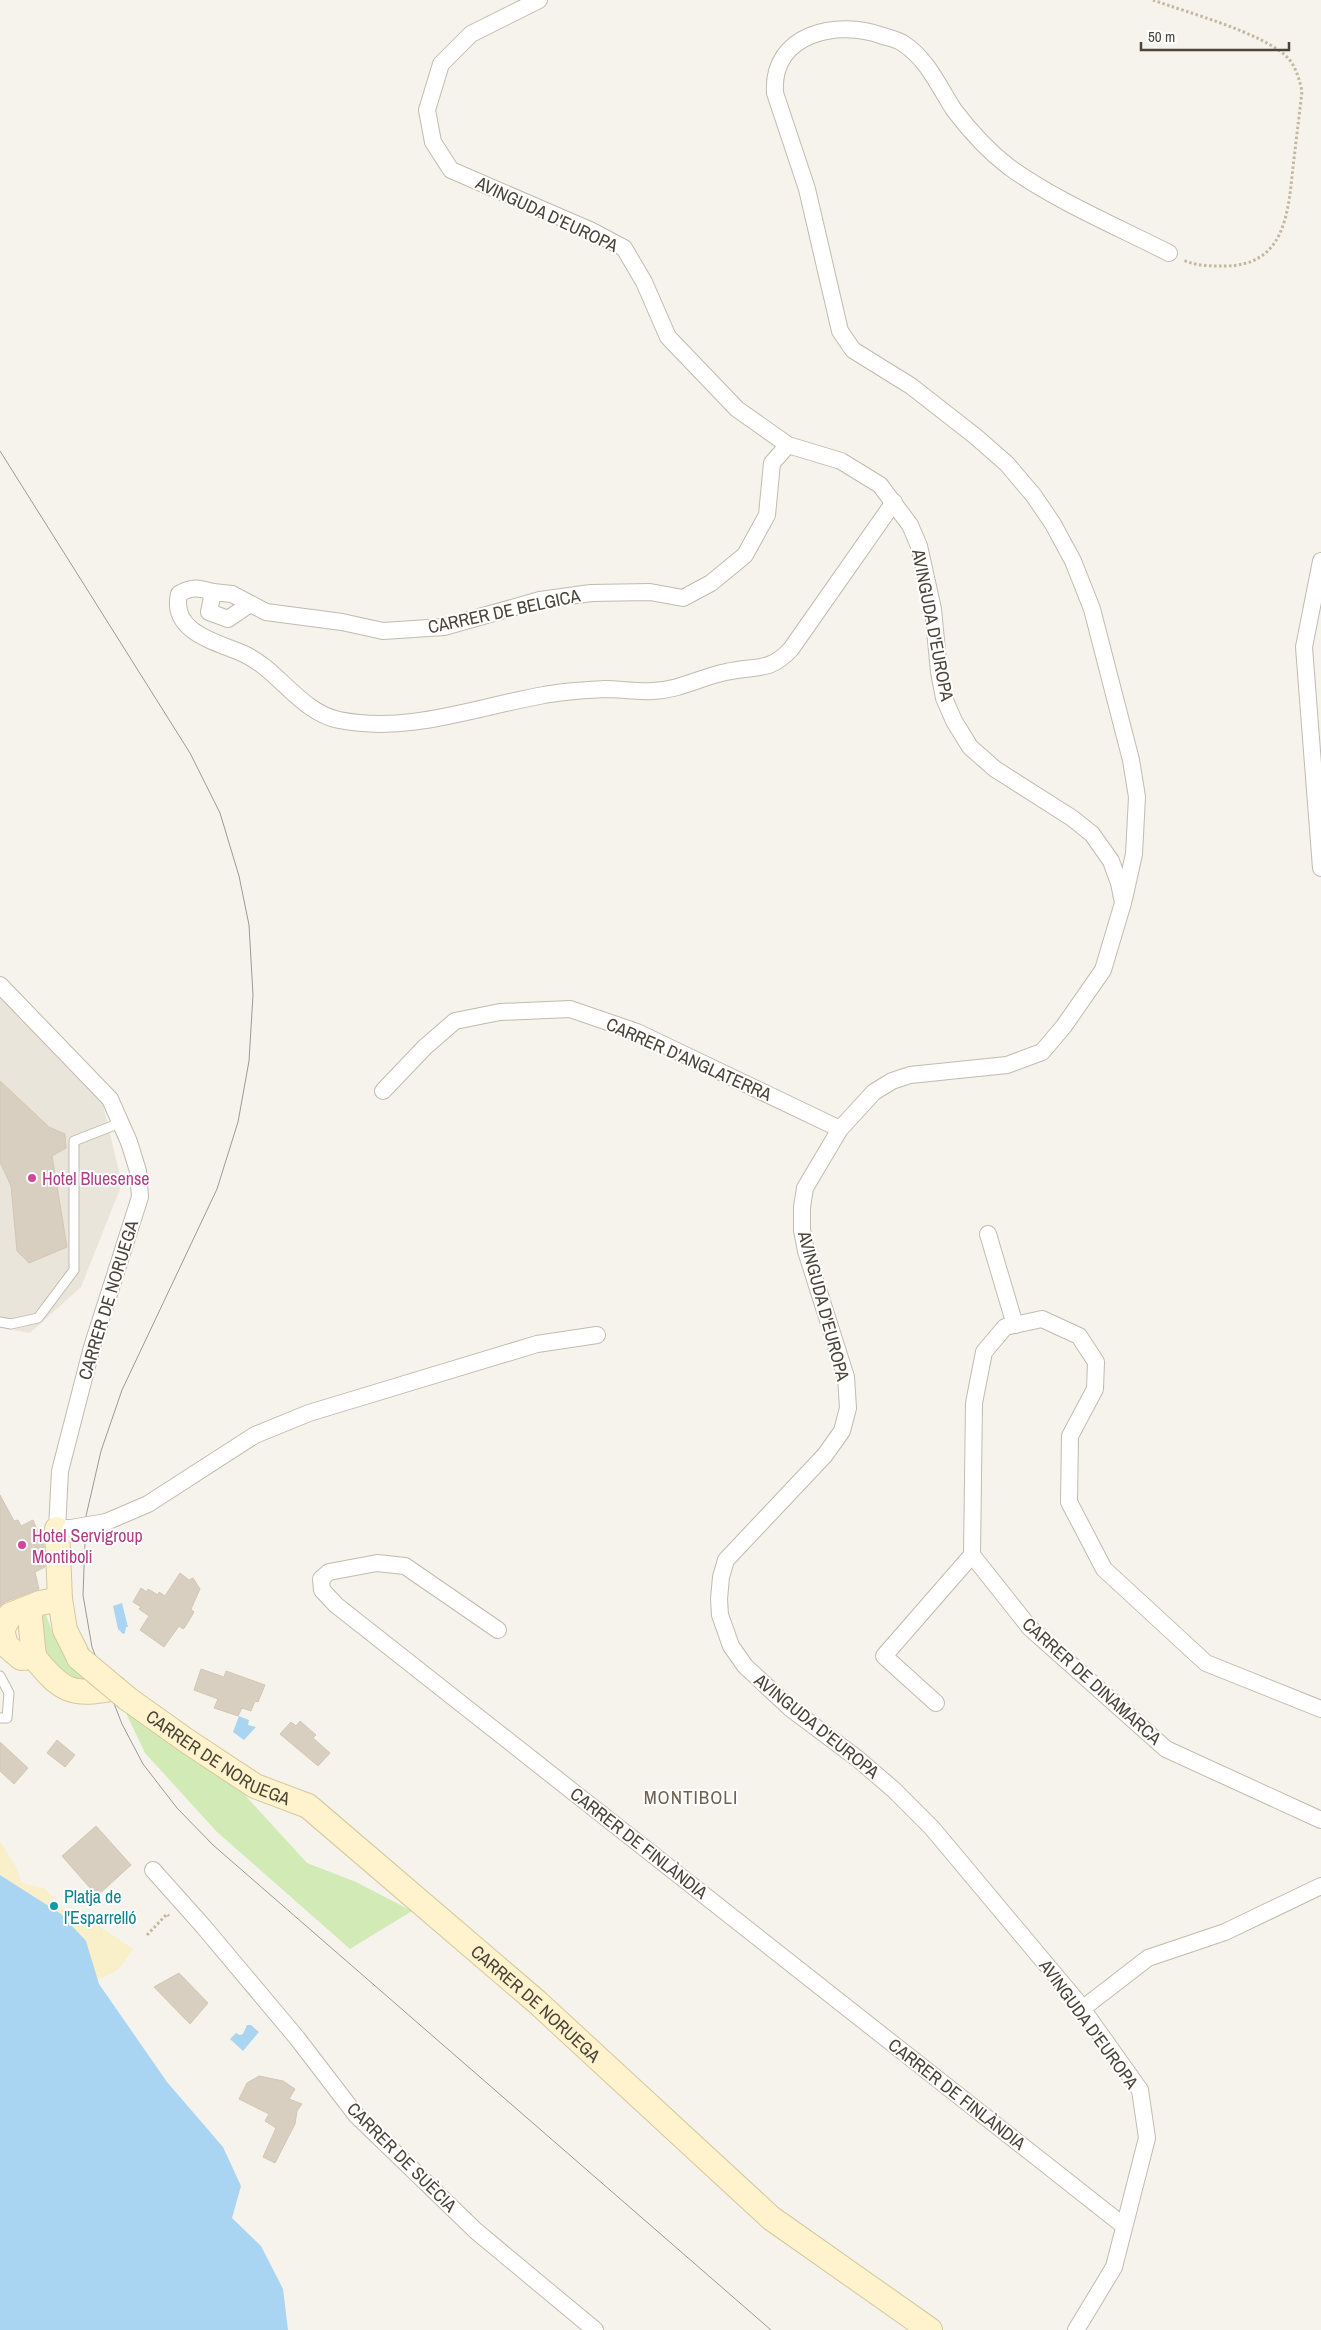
<svg xmlns="http://www.w3.org/2000/svg" width="1321" height="2330" font-family="'Archivo Narrow',sans-serif">
<style>
.residential{fill:#eae5da}
.green{fill:#d2eab5}
.sand{fill:#f9efc9}
.water{fill:#a9d4f2}
.building{fill:#d8cfc1;stroke:#d3c7b4}
.lines{fill:none;stroke-linecap:round;stroke-linejoin:round}
.lane-casing{stroke:#c2bbae;stroke-width:11}
.street-casing{stroke:#c2bbae;stroke-width:18}
.secondary-casing{stroke:#d6c79b;stroke-width:26}
.path{stroke:#c4b79f;stroke-width:3;stroke-dasharray:2.5 2.5;stroke-linecap:butt}
.lane{stroke:#fff;stroke-width:9}
.street{stroke:#fff;stroke-width:16}
.secondary{stroke:#fff3cd;stroke-width:24}
.tram{stroke:#9a9a9a;stroke-width:1}
.street-bridge-casing{stroke:#c2bbae;stroke-width:18;stroke-linecap:butt}
.secondary-bridge-casing{stroke:#d6c79b;stroke-width:26;stroke-linecap:butt}
.street-bridge{stroke:#fff;stroke-width:16}
.secondary-bridge{stroke:#fff3cd;stroke-width:24}
.hotel-dot{fill:#d1479c;stroke:#fff;stroke-width:2}
.culture-dot{fill:#0f9aa8;stroke:#fff;stroke-width:2}
.labels{text-anchor:middle;dominant-baseline:central;stroke-width:4;stroke-linejoin:round;paint-order:stroke}
.street-label{font-size:18px;fill:#4b4439;stroke:#fff}
.hotel-label{font-size:18px;fill:#b23c85;stroke:#fff;text-anchor:start}
.culture-label{font-size:18px;fill:#0d838f;stroke:#fff;text-anchor:start}
.neighbourhood-label{font-size:19px;letter-spacing:1px;fill:#6e6250;stroke:#fff}
</style>
<rect width="100%" height="100%" fill="#f6f3ec"/>
<polygon class="residential" points="0,995 102,1101 122,1184 81,1287 30,1333 0,1328"/>
<g class="green">
<path d="M45 1612C56 1644 63 1656 88 1679L87 1684 65 1678 51 1666 35 1636 39 1615Z"/>
<polygon points="123,1707 242,1792 307,1863 356,1882 412,1911 350,1949 217,1832 145,1753"/>
</g>
<polygon class="sand" points="0,1841 16,1867 22,1883 44,1888 68,1914 79,1912 133,1949 118,1970 97,1980 86,1941 61,1914 0,1875"/>
<g class="water">
<polygon points="122,1603 128,1627 126,1627 125,1633 123,1634 118,1629 113,1606"/>
<polygon points="239,1716 249,1720 248,1725 256,1727 244,1740 233,1732"/>
<polygon points="0,1875 61,1914 86,1941 99,1984 167,2082 223,2147 241,2186 232,2218 261,2246 283,2289 288,2330 0,2330"/>
<polygon points="247,2025 251,2025 259,2032 243,2051 230,2039 236,2033 240,2035 243,2034"/>
</g>
<g class="building">
<polygon points="0,1081 49,1127 65,1134 66,1148 52,1156 67,1247 29,1263 17,1251 11,1186 0,1162"/>
<polygon points="0,1495 14,1521 18,1520 21,1526 33,1520 44,1545 45,1567 35,1572 39,1589 5,1602 0,1606"/>
<polygon points="180,1573 189,1580 193,1578 200,1589 191,1609 194,1612 185,1627 183,1629 179,1626 164,1647 140,1630 149,1616 139,1609 141,1607 133,1602 141,1588 147,1592 148,1589 158,1595 159,1592 165,1596"/>
<polygon points="201,1669 224,1677 226,1671 265,1685 258,1702 255,1701 251,1711 242,1708 238,1716 214,1708 218,1699 194,1690"/>
<polygon points="300,1721 316,1735 313,1738 330,1753 318,1766 280,1734 291,1722 296,1726"/>
<polygon points="57,1740 75,1755 65,1767 47,1753"/>
<polygon points="0,1742 28,1768 14,1784 0,1771"/>
<polygon points="96,1826 131,1865 97,1896 62,1856"/>
<polygon points="179,1973 208,2003 190,2024 154,1987"/>
<polygon points="259,2076 283,2081 295,2089 289,2099 302,2104 297,2111 295,2124 275,2163 263,2157 276,2128 265,2121 269,2114 239,2099 247,2083"/>
</g>
<g class="lines">
<g class="lane-casing">
<g id="lane">
<polyline points="0,1322 11,1324 38,1318 74,1270 74,1141 120,1123"/>
<polyline points="0,1676 9,1693 7,1718 0,1718"/>
</g>
</g>
<g class="street-casing">
<g id="street">
<polyline points="539,0 471,34 441,64 427,110 433,142 451,170 590,230 624,248 644,282 668,337 737,409 788,445 841,461 880,485 910,525 919,546 933,609 939,672 944,698 954,721 970,747 995,769 1072,818 1092,834 1111,861 1119,883 1123,903 1103,970 1064,1026 1042,1052 1007,1065 910,1075 892,1081 874,1092 840,1129 805,1188 802,1207 802,1230 806,1251 846,1377 848,1408 842,1431 825,1455 726,1560 721,1577 719,1599 720,1615 731,1646 745,1666 790,1708 858,1759 894,1790 932,1828 1076,2000 1140,2090 1147,2138 1114,2267 1076,2330"/>
<polyline points="1321,561 1304,647 1321,868"/>
<path d="M213 592C199 588 192 586 179 594 170 633 218 642 244 654 279 670 300 712 339 720 409 734 476 707 544 695 563 691 585 690 604 689 621 689 637 692 653 691 680 690 701 677 726 672 756 665 769 673 791 649L894 502"/>
<polyline points="250,604 228,619 209,612 213,592 232,594 266,612 342,622 383,631 444,627 540,600 591,593 650,592 683,598 711,583 745,555 767,515 772,463 788,445"/>
<path d="M1124 899 1134 854 1137 797 1131 760 1092 609 1073 561 1053 524 1034 496 1007 464 975 436 911 386 853 350 840 331 807 189 775 93C771 33 838 19 883 36 890 38 899 40 904 44 928 60 939 87 954 110 970 131 988 151 1009 167 1058 202 1116 226 1169 253"/>
<polyline points="0,985 110,1099 129,1142 138,1171 140,1197 92,1347 60,1471 57,1529 67,1528"/>
<polyline points="383,1091 425,1047 455,1021 500,1012 570,1009 637,1032 840,1129"/>
<polyline points="988,1234 1015,1325"/>
<polyline points="106,1522 148,1504 255,1435 309,1413 537,1344 597,1335"/>
<polyline points="498,1630 405,1566 377,1563 329,1572 321,1579 322,1590 336,1605 1124,2226"/>
<polyline points="936,1703 884,1656 972,1555"/>
<polyline points="1321,1709 1206,1663 1104,1569 1069,1502 1070,1436 1095,1389 1096,1362 1079,1336 1042,1319 1005,1327 984,1352 974,1403 972,1555 1030,1628 1166,1749 1321,1820"/>
<polyline points="153,1870 203,1926 297,2038 356,2115 476,2231 595,2330"/>
<polyline points="1082,2009 1148,1958 1225,1932 1321,1886"/>
</g>
</g>
<g class="secondary-casing">
<g id="secondary">
<polyline points="57,1529 60,1599 65,1630 79,1658"/>
<path d="M60 1599 40 1603 10 1615 2 1630 6 1645 21 1658 34 1657C61 1691 72 1697 115 1688"/>
<polyline points="29,1608 34,1657"/>
<path id="s1" d="M128 1699 187 1741 255 1786 308 1806 537 2002 771 2218 930 2330"/>
</g>
</g>
<g class="path">
<path d="M1153 0C1188 13 1261 32 1287 57 1296 66 1299 79 1302 91 1299 117 1296 142 1293 167 1288 214 1285 266 1224 266 1211 266 1196 266 1183 260"/>
<polyline points="147,1935 167,1914 169,1916"/>
</g>
<use href="#lane" class="lane"/>
<use href="#street" class="street"/>
<use href="#secondary" class="secondary"/>
<polyline class="tram" points="0,451 190,753 220,813 239,876 249,925 253,995 249,1061 238,1122 217,1189 122,1390 101,1451 86,1516 83,1595 92,1647 122,1724 143,1764 177,1808 213,1845 771,2330"/>
<g class="street-bridge-casing">
<polyline id="street-bridge" points="71,1528 106,1522"/>
</g>
<g class="secondary-bridge-casing">
<polyline id="secondary-bridge" points="79,1658 128,1699"/>
</g>
<use href="#street-bridge" class="street-bridge"/>
<use href="#secondary-bridge" class="secondary-bridge"/>
</g>
<g class="hotel-dot">
<circle cx="32" cy="1178" r="5"/>
<circle cx="22" cy="1545" r="5"/>
</g>
<circle class="culture-dot" cx="54" cy="1906" r="5"/>
<g class="labels">
<g class="street-label">
<text transform="translate(547 214) rotate(25)">AVINGUDA D'EUROPA</text>
<text transform="translate(504 611) rotate(-12)">CARRER DE BELGICA</text>
<text transform="translate(933 625) rotate(79)">AVINGUDA D'EUROPA</text>
<text transform="translate(689 1059) rotate(24)">CARRER D'ANGLATERRA</text>
<text transform="translate(108 1300) rotate(-73)">CARRER DE NORUEGA</text>
<text transform="translate(824 1306) rotate(75)">AVINGUDA D'EUROPA</text>
<text transform="translate(1092 1681) rotate(42)">CARRER DE DINAMARCA</text>
<text transform="translate(817 1726) rotate(39)">AVINGUDA D'EUROPA</text>
<text stroke="none"><textPath href="#s1" startOffset="108">CARRER DE NORUEGA</textPath></text>
<text transform="translate(639 1843) rotate(38)">CARRER DE FINLÀNDIA</text>
<text stroke="none"><textPath href="#s1" startOffset="512">CARRER DE NORUEGA</textPath></text>
<text transform="translate(1089 2024) rotate(54)">AVINGUDA D'EUROPA</text>
<text transform="translate(957 2094) rotate(38)">CARRER DE FINLÀNDIA</text>
<text transform="translate(402 2157) rotate(45)">CARRER DE SUÈCIA</text>
</g>
<g class="hotel-label">
<text x="42" y="1178">Hotel Bluesense</text>
<text x="32" y="1535">Hotel Servigroup<tspan x="32" dy="21">Montiboli</tspan></text>
</g>
<g class="culture-label">
<text x="64" y="1896">Platja de<tspan x="64" dy="21">l'Esparrelló</tspan></text>
</g>
<g class="neighbourhood-label">
<text x="691" y="1797">MONTIBOLI</text>
</g>
</g>
<path d="M1141 42v8h148v-8" fill="none" stroke="#4b4439" stroke-width="2.5"/>
<text x="1148" y="42" font-size="15" fill="#4b4439" stroke="#ffffff" stroke-width="4" paint-order="stroke">50 m</text>
</svg>
